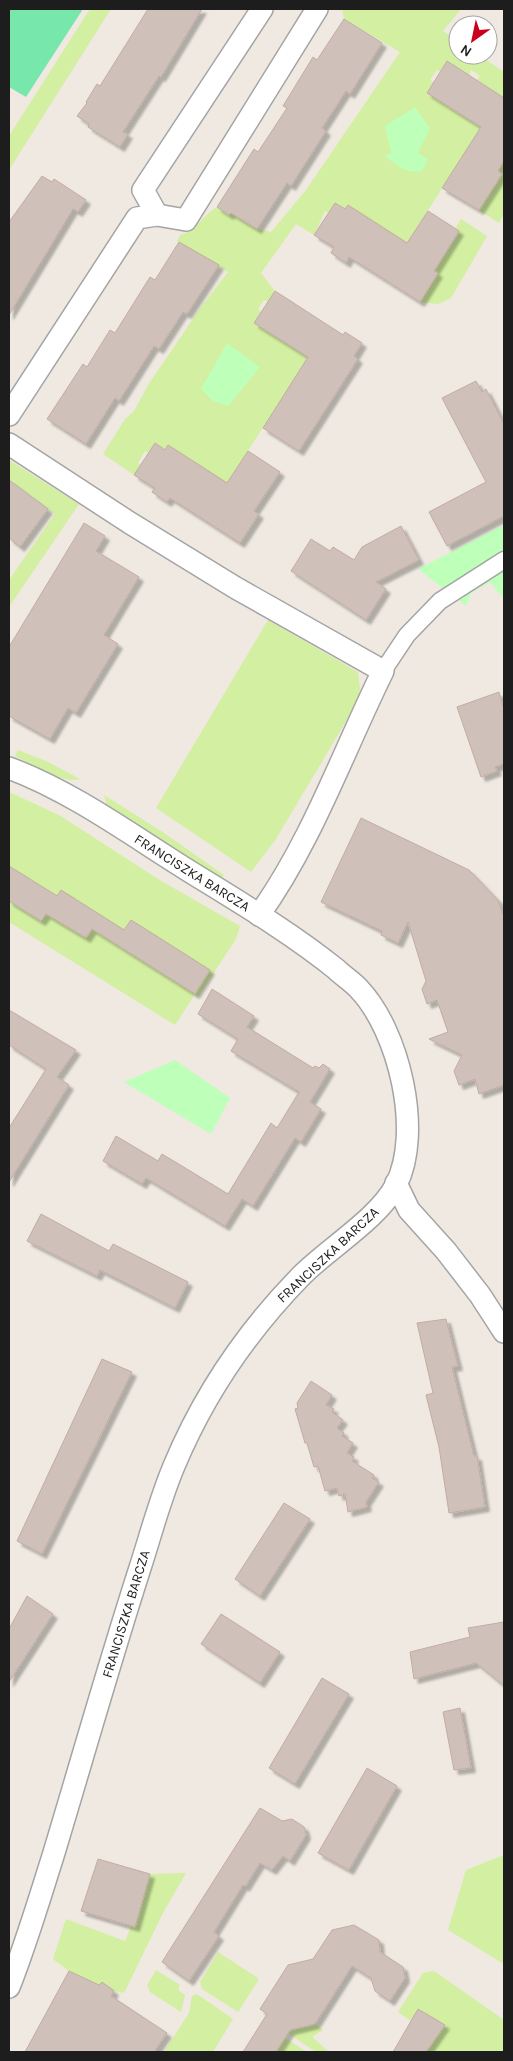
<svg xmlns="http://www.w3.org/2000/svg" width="513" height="2061" font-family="Karla,sans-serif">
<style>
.grass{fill:#d3efa1}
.park{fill:#beffb9}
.pitch{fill:#77e7ab}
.building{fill:#d0c0ba;stroke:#c2aca2;filter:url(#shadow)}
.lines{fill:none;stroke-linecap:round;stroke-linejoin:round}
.pedestrian-casing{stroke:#a4a4a4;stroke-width:19}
.minor-casing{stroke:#a4a4a4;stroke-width:24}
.pedestrian{stroke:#fff;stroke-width:16}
.minor{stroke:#fff;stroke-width:21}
.labels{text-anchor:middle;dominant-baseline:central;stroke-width:5;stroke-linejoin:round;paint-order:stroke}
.street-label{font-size:14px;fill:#1d1d1d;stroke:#fff}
</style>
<defs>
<filter id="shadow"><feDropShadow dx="4.5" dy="4.5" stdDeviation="1" flood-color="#0004"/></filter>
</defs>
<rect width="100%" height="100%" fill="#efe9e1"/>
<g class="grass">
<polygon points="90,9 111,9 9,170 9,136"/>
<path d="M342 9H461L443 31 458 41V55H479L504 72V97L501 96 498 103 485 91 488 87 477 80 480 76 471 70 469 75 447 61 440 72 437 70 430 80 434 82 427 93 481 127 427 212 431 215 425 225 420 222 402 250 383 228 375 223 372 227 348 205 345 209 335 203 328 213 325 211 314 235 296 224 261 273 275 291 268 302 264 300 258 309 261 312 255 323 308 357 223 490 168 446 165 450 155 443 148 453 145 451 138 463 141 465 134 475 103 454 125 419 134 411 148 385 199 310 228 272 177 241 180 235C196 231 203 215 217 207L229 215 231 213 257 229 271 232 306 190 400 52 344 19Z"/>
<polygon points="504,161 504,213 499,223 479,210 485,202 480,199 492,180 497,182 502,174 498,171"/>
<polygon points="461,219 487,236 451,298 438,304 420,302 427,291 425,285 433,282 438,274 434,271 459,232 455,229"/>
<polygon points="9,460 79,504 9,607 9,580 55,514 9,480"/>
<polygon points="268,620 358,672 361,696 276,839 251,872 156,808"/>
<path d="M18 750 48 762 80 779C62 785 33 764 15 756Z"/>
<polygon points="9,792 59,815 158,879 240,926 236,939 197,998 195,994 175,1025 9,922"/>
<polygon points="104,795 164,833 224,875 221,879 107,807"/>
<polygon points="504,1855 504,1964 448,1930 466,1870"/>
<polygon points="186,1873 164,1911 124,1993 114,1991 102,1983 99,1985 69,1971 53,1959 66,1919 125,1941 131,1926 135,1927 150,1874"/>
<polygon points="218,1952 258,1978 258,1981 238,2012 202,1989 200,1982"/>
<polygon points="156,1970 180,1985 178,1990 185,1995 181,2012 150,1992 147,1985"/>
<polygon points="434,1971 504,2020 504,2052 426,2052 446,2025 418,2009 411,2021 398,2012 423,1973"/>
<polygon points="197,1994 233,2019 213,2052 164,2052 189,2013 192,1996"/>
<polygon points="315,2024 323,2030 312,2037 329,2052 316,2052 288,2033 291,2030"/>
<polygon points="285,2038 307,2052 276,2052"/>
</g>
<g class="park">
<path d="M415 107 430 128 418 153 428 159 422 171C406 174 397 166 385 156L391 153 385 126Z"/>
<polygon points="227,343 260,367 228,406 213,401 201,389"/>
<polygon points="504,525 504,599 490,582 471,593 466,606 418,569"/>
<polygon points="175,1060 230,1098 211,1134 124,1082"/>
</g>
<polygon class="pitch" points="9,9 83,9 26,97 9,87"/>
<g class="building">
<polygon points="148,9 202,9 161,77 159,76 123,132 128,134 120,147 88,127 89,124 77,116 87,103 86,102 97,84 100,86"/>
<polygon points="344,19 382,43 350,94 346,91 322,128 326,131 291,186 287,183 257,229 231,213 229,215 217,207 254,149 258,152 287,108 283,106 313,57 317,60"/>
<polygon points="447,61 504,98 504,161 498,171 502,174 479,210 442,188 481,127 427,93"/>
<polygon points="42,176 52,182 54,179 86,200 78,212 73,209 9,315 9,222"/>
<polygon points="335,203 345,209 348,205 407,243 428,211 459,231 434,271 438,273 420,302 349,257 346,263 331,253 334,247 314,235"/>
<polygon points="179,242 219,265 187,314 183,312 159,349 154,346 119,401 115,398 86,444 47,419 83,364 87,367 110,330 115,333 150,277 155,280"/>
<polygon points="275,291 343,335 345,332 362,343 354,356 358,359 299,451 263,428 308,357 254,323"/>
<polygon points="476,381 482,392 486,389 504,424 504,516 447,546 429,512 486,482 442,398"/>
<polygon points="155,443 165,450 168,445 227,483 248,451 280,472 254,511 259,514 240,543 170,498 167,502 152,492 155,488 134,475"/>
<polygon points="9,480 48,509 20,547 9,538"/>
<polygon points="84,523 105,536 96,551 139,577 104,635 118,644 76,713 68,708 50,739 9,716 9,647"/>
<polygon points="401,526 419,560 376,582 386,589 366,620 291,571 311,539 330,551 333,547 354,560 362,547"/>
<polygon points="499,692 504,710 504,764 495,767 497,771 481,777 457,707"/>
<polygon points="361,818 469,870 498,900 504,917 504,1085 479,1094 475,1079 459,1085 454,1071 462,1055 429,1039 448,1032 437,1000 427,1004 422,989 426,981 408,922 398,943 381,935 382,931 321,902"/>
<polygon points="9,866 57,896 61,890 124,930 131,920 210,970 195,994 92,929 86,938 46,914 41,921 9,901"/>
<polygon points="212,989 254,1016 247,1027 313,1068 315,1066 319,1068 323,1064 330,1069 310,1102 321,1109 301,1142 295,1138 253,1206 242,1199 225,1226 146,1178 142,1184 103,1161 116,1136 158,1161 162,1154 228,1194 271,1123 277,1128 299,1092 231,1051 238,1039 198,1014"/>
<polygon points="9,1010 76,1050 57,1077 69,1085 9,1182 9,1128 46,1069 9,1045"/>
<polygon points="41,1214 109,1251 113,1244 188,1282 175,1308 100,1270 97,1276 27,1241"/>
<polygon points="446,1319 458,1366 452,1367 474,1456 477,1456 485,1507 449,1513 439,1447 426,1395 433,1393 417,1323"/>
<polygon points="102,1359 132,1372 42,1554 17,1541"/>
<polygon points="311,1381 332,1395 326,1405 334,1409 332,1412 343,1420 337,1428 344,1433 342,1436 353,1443 347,1453 354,1457 352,1461 374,1475 372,1478 379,1482 366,1502 367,1507 348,1512 345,1494 339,1496 337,1488 325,1491 318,1466 314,1467 307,1443 305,1443 295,1409 298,1408 297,1403"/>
<polygon points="284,1503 310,1519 260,1596 235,1579"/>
<polygon points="27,1596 53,1614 9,1682 9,1629"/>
<polygon points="221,1614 280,1652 260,1683 201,1644"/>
<polygon points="504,1622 504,1686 476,1663 414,1679 410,1652 470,1637 468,1628"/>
<polygon points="322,1678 349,1694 295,1784 269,1768"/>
<polygon points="460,1708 471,1768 454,1770 443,1712"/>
<polygon points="367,1768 397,1786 349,1870 318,1853"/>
<polygon points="260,1808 282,1821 292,1819 304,1827 306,1835 290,1861 283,1856 272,1870 260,1863 245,1887 243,1885 214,1932 219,1936 189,1981 162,1962"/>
<polygon points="98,1859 150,1874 135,1927 81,1911"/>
<polygon points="354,1925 379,1940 380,1952 403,1967 405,1978 390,2001 375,1991 371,1978 352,1966 315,2024 290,2030 276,2052 243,2052 267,2014 260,2009 288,1965 313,1959 332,1930"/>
<polygon points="69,1971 99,1985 102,1982 114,1991 111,1996 167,2033 154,2052 25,2052"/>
<polygon points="418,2009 445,2025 426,2052 393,2052"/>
</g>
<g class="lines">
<g class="pedestrian-casing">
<polyline id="pedestrian" points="383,671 407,635 440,601 504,560"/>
</g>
<g class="minor-casing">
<g id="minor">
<polyline points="157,215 143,190 262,9"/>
<polyline points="9,415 137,218 157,215 186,220 317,9"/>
<path d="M9 444 130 523 236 588 383 671C343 752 312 841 259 915"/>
<path d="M9 768C73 792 131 835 189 871 239 902 290 932 336 969 343 976 353 982 359 989 399 1031 423 1132 396 1185 379 1218 329 1248 302 1275 248 1330 204 1394 174 1466 160 1499 151 1534 140 1568 109 1664 82 1760 53 1856 39 1900 26 1944 9 1987"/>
<polyline points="396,1183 409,1210 446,1251 480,1295 504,1332"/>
</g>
</g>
<use href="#pedestrian" class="pedestrian"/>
<use href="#minor" class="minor"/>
</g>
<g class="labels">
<g class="street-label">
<text transform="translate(192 873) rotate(32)">FRANCISZKA BARCZA</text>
<text transform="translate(328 1255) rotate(-43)">FRANCISZKA BARCZA</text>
<text transform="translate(126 1614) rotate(-73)">FRANCISZKA BARCZA</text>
</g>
</g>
<rect width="513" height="2061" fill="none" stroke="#1d1d1d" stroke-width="20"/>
<g transform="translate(473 40) rotate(213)"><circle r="24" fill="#ffffff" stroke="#a5a5a5"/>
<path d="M0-4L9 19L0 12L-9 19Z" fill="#ca001e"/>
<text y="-8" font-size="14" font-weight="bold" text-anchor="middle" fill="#1d1d1d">N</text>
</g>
</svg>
